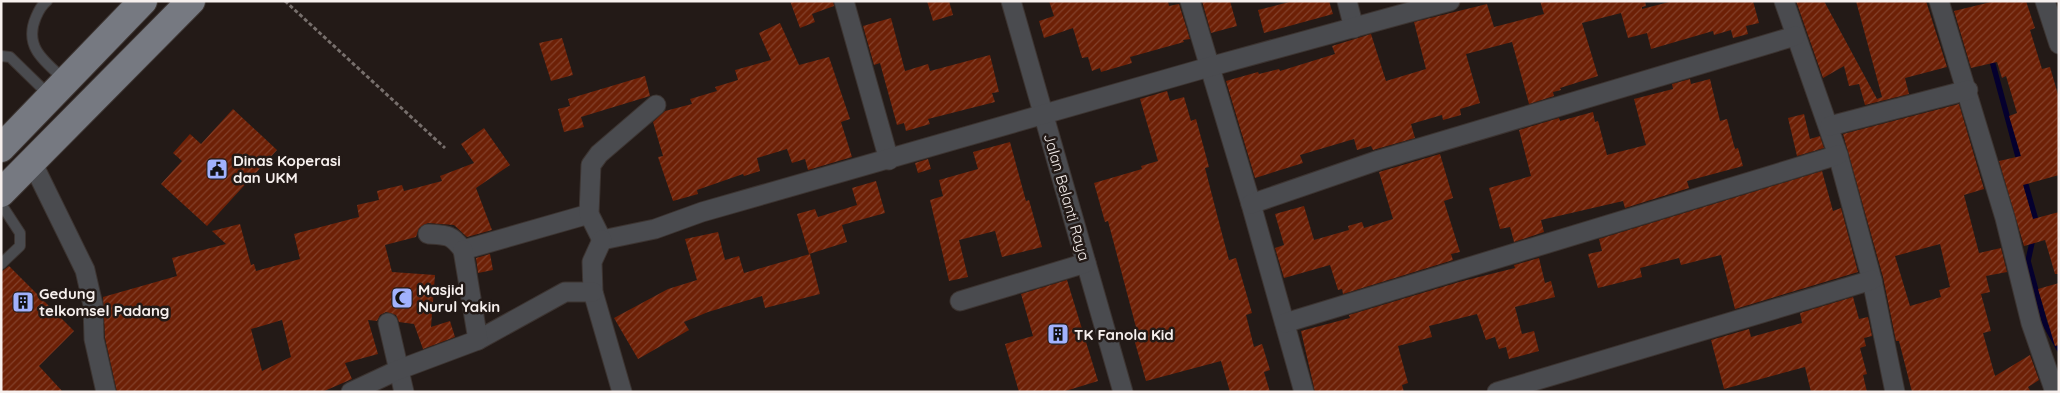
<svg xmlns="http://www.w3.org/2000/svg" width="2060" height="393" font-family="Quicksand,sans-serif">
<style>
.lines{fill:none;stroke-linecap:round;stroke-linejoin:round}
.stream{stroke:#05002e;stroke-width:5.5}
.building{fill:url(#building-hatch);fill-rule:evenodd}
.service-casing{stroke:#3c3431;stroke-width:12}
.minor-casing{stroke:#3c3431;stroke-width:21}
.primary-casing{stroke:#3c3431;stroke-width:30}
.path{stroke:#776f6c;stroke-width:3;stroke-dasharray:4 2.5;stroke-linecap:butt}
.service{stroke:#4a4b4f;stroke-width:10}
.minor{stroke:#4a4b4f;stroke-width:19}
.primary{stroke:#767981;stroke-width:28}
.labels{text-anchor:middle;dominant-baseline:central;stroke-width:5;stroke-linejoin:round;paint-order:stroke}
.poi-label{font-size:15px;font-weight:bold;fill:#f7f0ee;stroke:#231a17;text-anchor:start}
.street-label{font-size:15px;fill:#f7f0ee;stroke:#231a17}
</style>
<defs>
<pattern id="building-hatch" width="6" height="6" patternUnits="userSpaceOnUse" patternTransform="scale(1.25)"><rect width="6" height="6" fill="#6d2006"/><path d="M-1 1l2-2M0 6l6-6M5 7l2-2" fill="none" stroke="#83412b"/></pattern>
</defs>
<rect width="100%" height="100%" fill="#231a17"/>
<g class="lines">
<g class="stream">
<polyline points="1991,57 2020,164"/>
<polyline points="2024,178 2037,224"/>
<polyline points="2033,238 2028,261 2045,324 2059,349"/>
</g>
</g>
<g class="building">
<polygon points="790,1 833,1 834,6 812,14 815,22 800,28"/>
<polygon points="927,1 949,1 953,15 933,21"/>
<polygon points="1049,1 1168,1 1169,6 1179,4 1190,39 1183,40 1184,42 1130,57 1132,63 1101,72 1100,68 1092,71 1088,57 1082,58 1073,28 1044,38 1039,21 1054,16"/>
<polygon points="1202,1 1230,1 1237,26 1211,33"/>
<polygon points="1293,1 1329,1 1333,14 1264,33 1258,10"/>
<polygon points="1540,1 1645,1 1646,6 1642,7 1642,9 1673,1 1753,1 1759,23 1746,26 1748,34 1733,38 1731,30 1714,35 1713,31 1651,49 1647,33 1628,38 1621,13 1582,23 1598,76 1560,88 1561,90 1553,92 1554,96 1529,104 1512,42 1466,54 1480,103 1460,109 1461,115 1443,120 1442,115 1411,124 1415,138 1373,150 1371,146 1357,150 1354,139 1300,155 1303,163 1255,178 1226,81 1258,72 1259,74 1279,69 1280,71 1335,54 1332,46 1371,34 1386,81 1426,69 1414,22 1487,4 1494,27 1544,14"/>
<polygon points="1796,1 1824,1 1877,99 1882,97 1856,1 1926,1 1947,67 1905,78 1909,94 1865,105 1859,84 1849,86 1844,66 1823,78"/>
<polygon points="1995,1 2026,1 2035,28 2030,30 2042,69 2050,67 2059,98 2059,175 2023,185 2033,219 2059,212 2059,274 2055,274 2045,240 2024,246 1999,161 2021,156 2009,116 2017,113 2006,76 2002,78 1997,62 1971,68 1954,11"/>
<polygon points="891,18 905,71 928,64 930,71 990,55 999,92 992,93 995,102 928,119 930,124 906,131 904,123 897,125 880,63 874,65 863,26"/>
<polygon points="780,23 799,65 829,57 850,119 841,122 852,157 808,170 805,159 792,163 787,149 757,158 760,171 744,176 743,174 697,190 698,194 673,201 658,157 663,156 653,122 665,111 692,104 690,99 717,91 715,87 738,80 735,70 771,60 759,33"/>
<polygon points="562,38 573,75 551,81 539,43"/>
<polygon points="645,76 650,96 581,117 584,127 564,132 558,109 570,106 568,99"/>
<polygon points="1690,79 1691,84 1710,79 1720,121 1727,119 1735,149 1738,148 1743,166 1687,181 1689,188 1625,208 1623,201 1541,220 1544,232 1514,242 1510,227 1500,229 1489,188 1531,176 1519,130 1559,118 1560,121 1593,112 1595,122 1598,121 1607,155 1646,145 1634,99 1673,89 1672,84"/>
<polygon points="1167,91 1170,101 1184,97 1191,121 1196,119 1209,167 1205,168 1221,230 1229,260 1236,258 1252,313 1246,315 1254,347 1262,344 1270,370 1264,372 1270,392 1230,392 1221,361 1146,381 1132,332 1137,331 1108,221 1105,222 1094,183 1142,169 1141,166 1158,161 1140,99"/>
<path d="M1959 104 1984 189 1964 195 1979 253 2001 248 2007 272 1986 276 1990 292 1981 294 1991 331 1983 333 1995 376 2030 355 2039 380 2028 387 2031 392H1912L1899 341H1896L1883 277 1843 134ZM1940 244 1950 287 1939 290 1941 297 1910 306 1895 256Z"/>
<polygon points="233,109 277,150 207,226 161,184 182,161 173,153 190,134 201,144"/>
<polygon points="1804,114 1810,139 1820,136 1824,148 1797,156 1788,118"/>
<path d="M484 128 510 165 476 188 492 230 467 237 454 225 428 223 419 228 416 237 385 245 392 272 435 275 431 327 450 321 455 337 423 349 414 324 399 322 396 315 386 312 380 315 377 321 368 320 378 354 345 363 352 379 322 392H117L105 338 103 297 177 276 172 258 226 244 212 231 240 224 251 265 254 264 256 271 300 259 294 234 359 217 357 205 379 200 377 191 402 185 404 191 442 181 440 176 474 163 461 144ZM282 320 291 357 262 371 251 329Z"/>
<polygon points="1010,142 1026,201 1029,200 1042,247 1002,257 995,231 959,240 968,277 949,281 930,200 943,196 939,180 978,169 973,152"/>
<polygon points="1440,154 1453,198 1444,201 1460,252 1451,254 1453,260 1343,294 1342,289 1338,290 1330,265 1284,278 1275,248 1284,245 1275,214 1304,206 1314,240 1349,230 1348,226 1362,222 1364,228 1393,219 1379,172"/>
<polygon points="928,159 931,169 918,173 915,163"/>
<polygon points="1822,171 1833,211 1841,208 1858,272 1735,309 1721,255 1681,265 1679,258 1640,268 1642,277 1598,288 1588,254 1602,251 1599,239"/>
<polygon points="876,181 885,213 842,225 847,242 809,254 797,214 815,209 818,217 857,205 852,188"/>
<polygon points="718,232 725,260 739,256 744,273 810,254 820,294 765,308 762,296 708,312 684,322 689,330 638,359 614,318 668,289 697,280 685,239"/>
<polygon points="490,254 493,270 478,273 476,258"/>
<polygon points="1539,258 1545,283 1551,281 1555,297 1515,307 1522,334 1534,331 1539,351 1509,359 1506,347 1499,349 1495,337 1486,340 1477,314 1429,326 1432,337 1398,346 1408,383 1402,385 1404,392 1315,392 1301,331 1350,318 1349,315 1459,282 1515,268 1514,265"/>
<polygon points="9,266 74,331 39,366 63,392 1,392 1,272"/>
<polygon points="1067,280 1098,381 1062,392 1019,392 1005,344 1033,336 1021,294"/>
<polygon points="2059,283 2059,345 2055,346 2038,289"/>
<polygon points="1853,297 1859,319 1868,317 1872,336 1864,338 1866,346 1860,348 1867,374 1863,375 1867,392 1811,392 1805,367 1724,389 1711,340 1749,329 1751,337 1802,323 1800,313"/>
</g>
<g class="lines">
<g class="service-casing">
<g id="service">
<path d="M47 1C41 6 39 10 36 17 23 47 45 62 65 80"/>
<polyline points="1,56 10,57 50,96"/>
<polyline points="1,204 20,233 20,246 1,264"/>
</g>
</g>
<g class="minor-casing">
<g id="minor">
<polyline points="844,1 889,160"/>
<polyline points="1011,1 1123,392"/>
<polyline points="1190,1 1251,204 1304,392"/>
<polyline points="1347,1 1354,28"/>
<polyline points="1784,1 1838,155 1872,280 1895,392"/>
<polyline points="1939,1 2005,218 2031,323 2055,392"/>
<polyline points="2045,1 2059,44"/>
<polyline points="1830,126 1968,90"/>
<polyline points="32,162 85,270 93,305 94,339 106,392"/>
<polyline points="1251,204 1379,160 1795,36"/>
<path d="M428 234C447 235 451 234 463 250L589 214"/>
<polyline points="602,240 655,229 702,212 1209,67 1450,1"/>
<polyline points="602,240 589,214 591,165 599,154 656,105"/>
<polyline points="602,240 592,262 593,292 622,392"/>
<polyline points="960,301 1086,263"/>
<polyline points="388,323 404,392"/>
<polyline points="1285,323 1838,155"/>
<polyline points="478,340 565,292 593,292"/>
<polyline points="351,392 398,370 478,340 463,250"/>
<polyline points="1497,392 1872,280"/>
</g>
</g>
<g class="primary-casing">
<g id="primary">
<polyline points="1,148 143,1"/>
<polyline points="1,193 191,1"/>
</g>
</g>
<polyline class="path" points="285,1 445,148"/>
<use href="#service" class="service"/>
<use href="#minor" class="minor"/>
<use href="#primary" class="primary"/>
</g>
<defs>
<g id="civic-square" transform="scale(1.125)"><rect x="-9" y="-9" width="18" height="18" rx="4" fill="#a1b2fd" stroke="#231a17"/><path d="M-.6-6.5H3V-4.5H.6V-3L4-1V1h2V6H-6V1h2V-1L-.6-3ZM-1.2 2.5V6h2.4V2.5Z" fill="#111"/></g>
<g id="mosque-square" transform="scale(1.125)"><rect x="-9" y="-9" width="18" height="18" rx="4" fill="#a1b2fd" stroke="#231a17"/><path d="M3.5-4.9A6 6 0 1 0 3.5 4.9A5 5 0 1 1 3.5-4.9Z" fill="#111"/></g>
<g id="building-square" transform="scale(1.125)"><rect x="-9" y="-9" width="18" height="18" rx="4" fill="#a1b2fd" stroke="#231a17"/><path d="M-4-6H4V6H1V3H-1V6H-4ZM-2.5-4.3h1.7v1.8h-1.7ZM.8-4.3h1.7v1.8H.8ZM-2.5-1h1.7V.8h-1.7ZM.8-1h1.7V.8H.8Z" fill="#111"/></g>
</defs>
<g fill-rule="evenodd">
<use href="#civic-square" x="217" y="169"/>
<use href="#mosque-square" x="402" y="298"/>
<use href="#building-square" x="23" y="302"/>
<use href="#building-square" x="1058" y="334"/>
</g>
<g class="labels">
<g class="poi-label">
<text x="233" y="160">Dinas Koperasi<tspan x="233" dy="17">dan UKM</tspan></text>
<text x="418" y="289">Masjid<tspan x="418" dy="17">Nurul Yakin</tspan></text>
<text x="39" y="293">Gedung<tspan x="39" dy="17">telkomsel Padang</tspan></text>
<text x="1074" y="334">TK Fanola Kid</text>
</g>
<g class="street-label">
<text transform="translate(1067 197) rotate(74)">Jalan Belanti Raya</text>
</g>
</g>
<rect width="2060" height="393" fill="none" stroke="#f7f0ee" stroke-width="5"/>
</svg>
